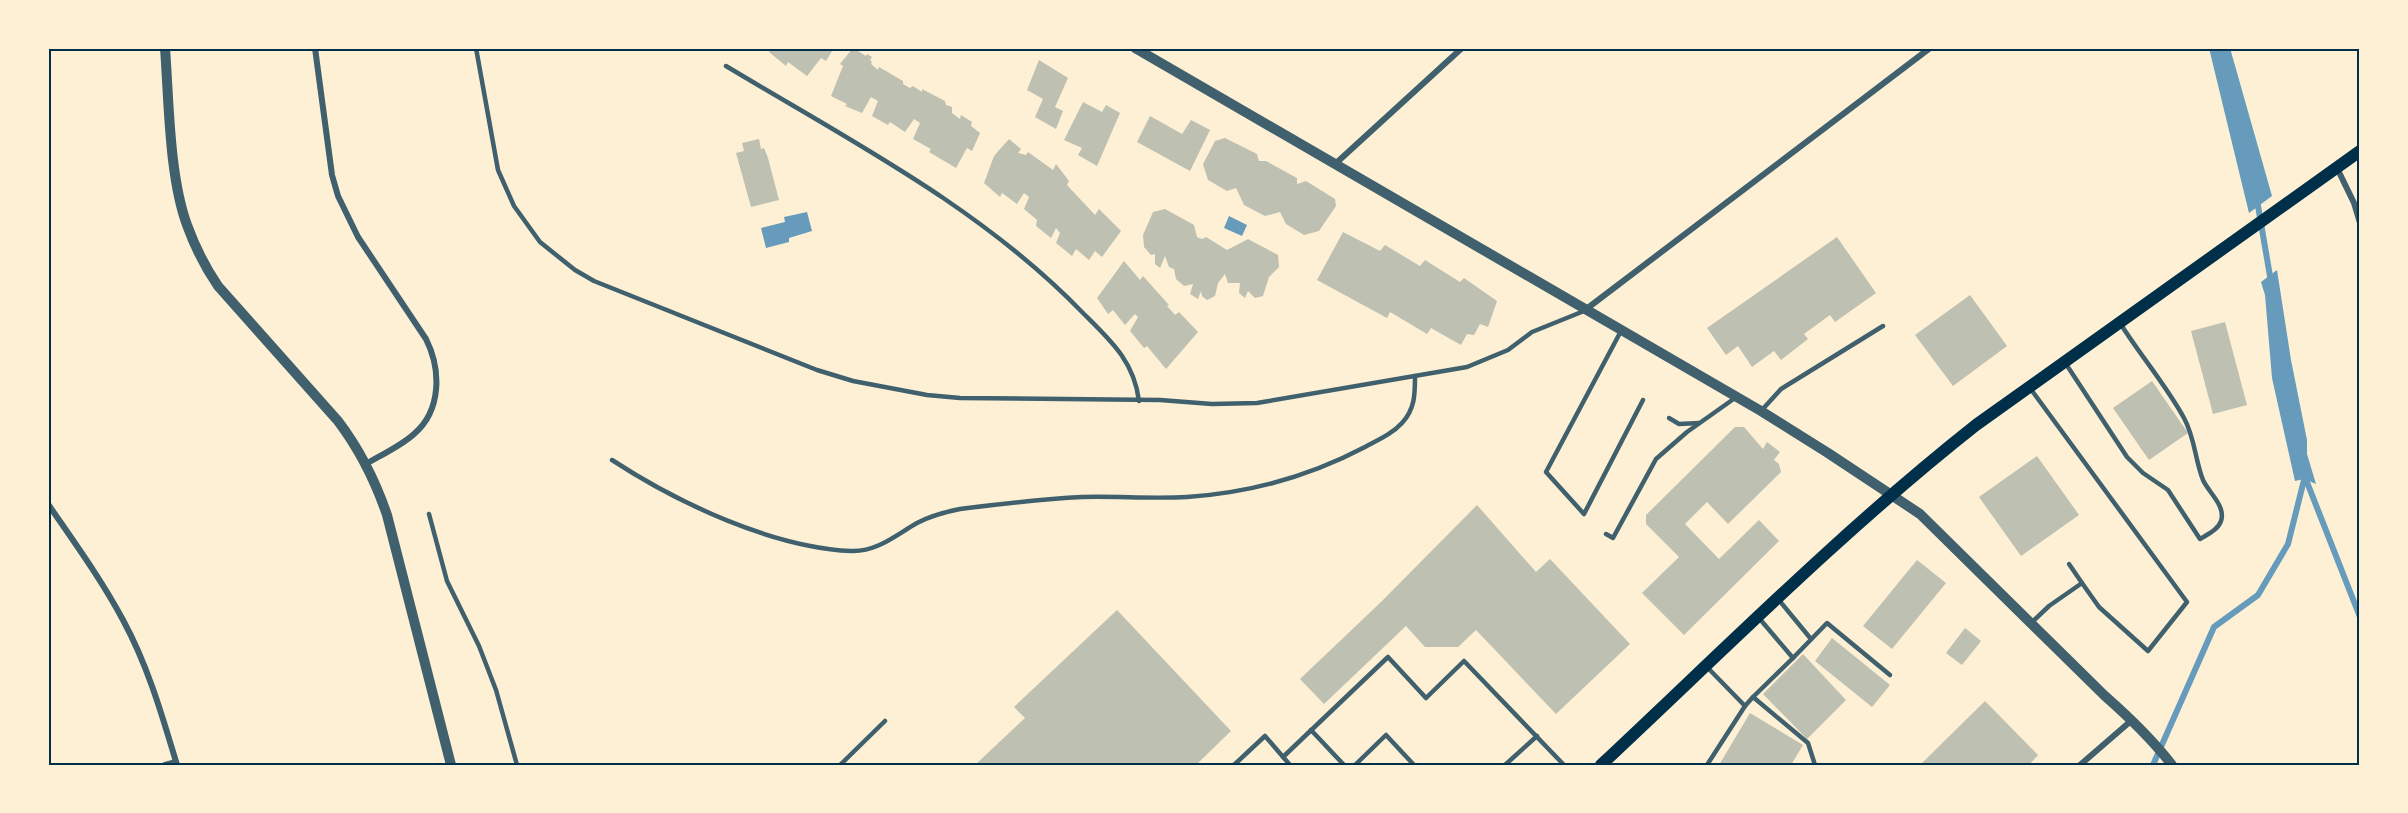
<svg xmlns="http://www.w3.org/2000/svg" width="2408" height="813" font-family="'Asap Condensed',sans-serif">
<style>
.water{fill:#669bbc}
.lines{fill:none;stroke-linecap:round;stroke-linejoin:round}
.stream{stroke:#669bbc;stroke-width:6}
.building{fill:#bec0b2}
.service{stroke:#3f606c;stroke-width:4.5}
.minor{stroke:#3f606c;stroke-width:6}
.tertiary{stroke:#3f606c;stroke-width:10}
.secondary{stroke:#003049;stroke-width:12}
.neatline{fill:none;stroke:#003049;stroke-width:2}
</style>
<rect width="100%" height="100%" fill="#fdf0d5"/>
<g class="water">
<polygon points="2209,48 2230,48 2272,196 2249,213"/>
<polygon points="807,212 812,231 789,238 789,242 766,248 761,228 785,222 784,217"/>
<polygon points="1229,216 1247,225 1242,236 1224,228"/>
<polygon points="2277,270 2291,360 2307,440 2307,454 2316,484 2304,479 2295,481 2272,378 2265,295 2261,282"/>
</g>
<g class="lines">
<g class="stream">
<polyline points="2257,200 2271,282"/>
<polyline points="2303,472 2360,617"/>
<polyline points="2153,765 2214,627 2258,595 2288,544 2304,480"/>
</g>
</g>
<g class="building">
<polygon points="771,48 834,48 826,61 821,58 807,76 788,62 786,66 769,52"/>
<polygon points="853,48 866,56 867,54 872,57 870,60 872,62 871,64 878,70 879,67 903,81 903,84 910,88 913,86 922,92 922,89 945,101 946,105 952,107 952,113 960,119 961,115 972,122 971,126 980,133 972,151 967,148 956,168 929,152 931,149 913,139 920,123 914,119 905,132 890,122 888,125 872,116 878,101 871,97 862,113 845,106 847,104 831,96 843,66 840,64"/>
<polygon points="1039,60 1068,78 1055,107 1063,111 1056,129 1035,117 1043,99 1027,90"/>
<polygon points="1083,102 1102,112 1106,105 1120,113 1097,166 1078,155 1082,148 1064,140"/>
<polygon points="1150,116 1182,134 1191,120 1210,130 1190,171 1137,142"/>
<polygon points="1225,138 1257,154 1259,161 1266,161 1297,178 1297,184 1306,181 1335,199 1336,206 1319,231 1304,235 1286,224 1280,212 1265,216 1244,205 1236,188 1227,191 1208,180 1203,164 1215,141"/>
<polygon points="759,139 761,149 764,148 768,158 779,200 751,207 736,153 744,151 742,143"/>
<polygon points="1009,139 1021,149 1018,153 1026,155 1028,152 1053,170 1056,164 1069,181 1067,185 1095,215 1099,209 1121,231 1102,257 1095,251 1089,260 1076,249 1072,256 1056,243 1060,233 1056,228 1051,238 1036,226 1037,220 1024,209 1029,197 1024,193 1017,204 1002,193 1000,197 984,183 994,156"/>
<polygon points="1165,209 1194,225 1197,237 1202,239 1206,237 1227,250 1248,239 1278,255 1279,267 1269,277 1263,296 1255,298 1248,291 1245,298 1239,293 1240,283 1228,283 1225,274 1218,283 1215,296 1207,300 1202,296 1201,291 1198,299 1190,294 1193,284 1184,286 1176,279 1174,269 1169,267 1165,256 1160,268 1155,264 1155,254 1151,255 1144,247 1143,235 1153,212"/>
<polygon points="1343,232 1380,251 1385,245 1420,266 1425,260 1460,282 1464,278 1497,301 1488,327 1480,324 1474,335 1467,334 1461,345 1431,328 1427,334 1390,312 1387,318 1317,280"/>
<polygon points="1837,237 1876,293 1835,322 1830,315 1804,334 1808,339 1781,360 1774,351 1752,367 1738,346 1726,355 1707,328"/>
<polygon points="1124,261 1140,280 1143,276 1169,305 1167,306 1175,315 1179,312 1198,332 1166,369 1147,346 1144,348 1130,331 1138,317 1135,314 1125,325 1113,310 1108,314 1097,298"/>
<polygon points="1970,295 2007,346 1953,386 1915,335"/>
<polygon points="2225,322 2247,405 2213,414 2191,331"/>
<polygon points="2152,381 2188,433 2149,460 2113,408"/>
<polygon points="1735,427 1744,427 1763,449 1767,442 1780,452 1774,460 1779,464 1781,472 1728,524 1707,502 1685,524 1719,559 1759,520 1779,541 1684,635 1642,593 1679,557 1646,524 1646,515"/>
<polygon points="2037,456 2079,515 2021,556 1979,497"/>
<polygon points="1477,505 1536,572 1550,559 1630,644 1556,714 1476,630 1458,647 1425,647 1406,626 1324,704 1300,679 1382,601"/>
<polygon points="1917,560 1946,583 1892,649 1863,626"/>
<polygon points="1117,610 1231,731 1196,765 975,765 1025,718 1014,707"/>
<polygon points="1965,628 1981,641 1962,665 1946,653"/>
<polygon points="1832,638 1890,685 1872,707 1815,661"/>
<polygon points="1803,654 1846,700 1807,739 1763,694"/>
<polygon points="1985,701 2038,755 2029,765 1920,765"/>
<polygon points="1750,713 1803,745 1791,765 1719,765"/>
</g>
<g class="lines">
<g class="service">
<polyline points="476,48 498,170 514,206 540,242 575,270 594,281 817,370 853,381 927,395 960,398 1160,400 1212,404 1257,403 1467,367 1508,350 1532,332 1584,311"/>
<path d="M726 66C849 140 980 207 1081 311 1109 339 1134 360 1139 401"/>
<polyline points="1621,331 1546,472 1584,514 1643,400"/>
<path d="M2066 364 2127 457 2143 473 2168 490 2200 539C2208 534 2218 530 2221 521 2226 506 2209 493 2203 480 2195 460 2195 438 2184 418 2166 385 2140 355 2120 323"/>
<polyline points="2030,388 2187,602 2148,651 2099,607 2082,583 2049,606 2031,623"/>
<polyline points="1761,411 1781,389 1883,326"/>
<polyline points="1669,418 1679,424 1699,423"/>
<path d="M612 460C678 503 771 547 851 551 877 552 896 535 917 523 930 516 945 512 960 509 1000 504 1042 499 1082 497 1117 496 1152 499 1187 497 1248 493 1310 476 1365 447 1378 440 1392 434 1402 423 1415 409 1415 394 1415 376"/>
<polyline points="429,514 447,581 479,646 496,690 517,765"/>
<polyline points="1606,534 1613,538 1656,459 1687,432 1735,398"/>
<polyline points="2069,564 2082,583"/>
<polyline points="1778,599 1811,639"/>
<polyline points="1793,658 1827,623 1890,675"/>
<polyline points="1706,666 1745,706 1707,765"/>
<polyline points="1753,697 1793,658 1759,618"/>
<polyline points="1745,706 1753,697 1808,743 1815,765"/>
<polyline points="1311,730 1344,765"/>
<polyline points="1283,757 1388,657 1426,698 1464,661 1564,765"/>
<polyline points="840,765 885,721"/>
<polyline points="1234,765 1265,736 1290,765"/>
<polyline points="1355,765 1386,735 1414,765"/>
<polyline points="1505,765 1537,736"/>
</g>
<g class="minor">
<path d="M315 48 332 175 338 196 358 237 426 339C441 369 442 410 414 434 401 446 381 455 366 464"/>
<polyline points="1334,165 1462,48"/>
<polyline points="2337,168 2354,203 2360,223"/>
<polyline points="1585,310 1930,48"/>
<path d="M48 504C74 542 101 579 123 620 148 666 162 715 177 765"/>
<polyline points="165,765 176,762"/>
<polyline points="2080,765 2132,720"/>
</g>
<g class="tertiary">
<path d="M165 48C169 101 169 176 187 225 195 247 205 267 218 286L338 421C360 450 375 480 387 515L451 765"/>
<path d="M1135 48 1761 411 1828 453 1920 514 2105 696C2130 718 2152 739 2172 765"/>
</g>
<path class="secondary" d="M1601 765C1724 650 1843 530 1976 425L2360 151"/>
</g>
<rect width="2408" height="813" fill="none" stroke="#fdf0d5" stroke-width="99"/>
<rect x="50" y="50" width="2308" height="714" class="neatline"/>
</svg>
